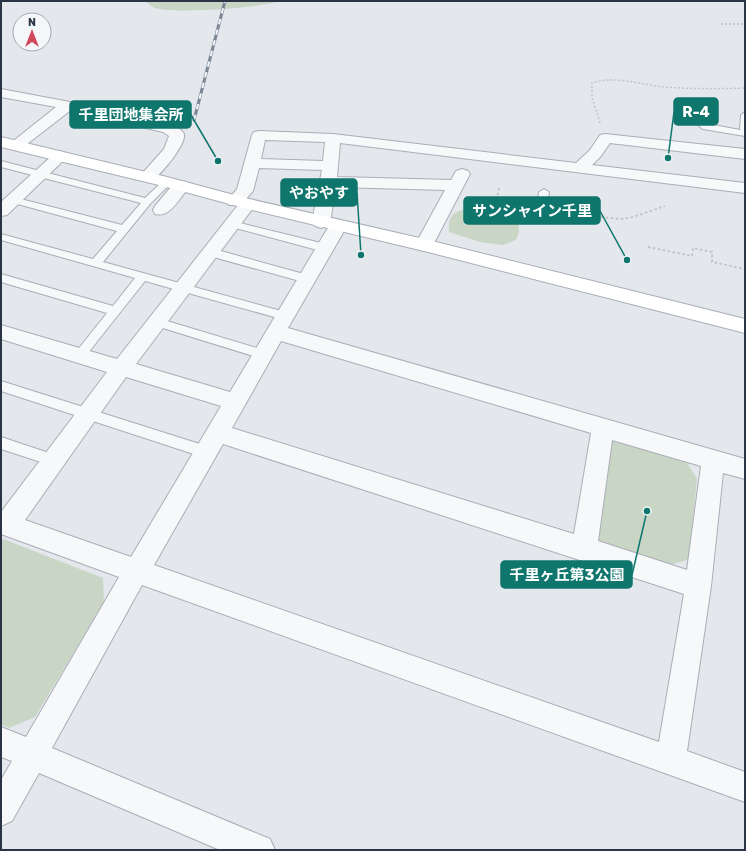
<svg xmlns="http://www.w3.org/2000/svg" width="746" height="851" font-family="Rubik,'Noto Sans JP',sans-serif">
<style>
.green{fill:#c9d6c5}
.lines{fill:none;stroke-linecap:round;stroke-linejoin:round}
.lane-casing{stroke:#a9aeb7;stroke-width:2}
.street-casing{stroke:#a9aeb7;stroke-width:2}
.secondary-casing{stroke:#a9aeb7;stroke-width:2}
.path-far1{stroke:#c2c5cb;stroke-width:1.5;stroke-dasharray:2 2;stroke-linecap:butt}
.path{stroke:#c2c5cb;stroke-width:2;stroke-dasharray:2.5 2.5;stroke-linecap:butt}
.lane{fill:#f7f8fa;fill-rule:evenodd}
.street{fill:#f7f8fa;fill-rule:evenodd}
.secondary{fill:#fff;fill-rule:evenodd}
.rail-casing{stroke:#7d8696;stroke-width:3}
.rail{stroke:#f4f6f9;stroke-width:2;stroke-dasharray:5.5;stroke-linecap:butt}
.leader{fill:none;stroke:#0f766e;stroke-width:1.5}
.callout-dot{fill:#0f766e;stroke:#f4f6f9;stroke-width:1.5}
.callout{fill:#0f766e;stroke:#0f766e;stroke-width:1.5}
.callout-label{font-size:15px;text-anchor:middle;font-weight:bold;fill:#fff}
</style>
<rect width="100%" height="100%" fill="#e4e7ec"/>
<g class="green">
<path d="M145 1H278C264 8 170 14 155 8 152 7 148 3 145 1Z"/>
<path d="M471 209 508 218 518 223 519 232 516 240 503 245 480 242 449 232C447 215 455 210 471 209Z"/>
<polygon points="612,438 686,461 697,479 689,559 671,565 595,543"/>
<polygon points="3,539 103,578 104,602 35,717 9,728 1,724 1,540"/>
</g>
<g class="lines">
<g class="lane-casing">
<g id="lane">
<polygon points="745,112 745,136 703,129 699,126 703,123 740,130 741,115"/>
<polygon points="1,161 145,198 164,180 170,180 172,182 150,204 103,262 285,312 289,313 291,316 289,319 285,320 145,281 84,358 80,360 76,358 74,355 76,352 107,313 1,282 1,274 113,306 135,278 1,240 1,234 93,259 117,231 10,202 8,200 13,197 122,225 141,203 1,167"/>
<polygon points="544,189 549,192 547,206 542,209 537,206 539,192"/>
<polygon points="232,221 325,244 329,246 330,248 329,250 325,252 228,226 227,224"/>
<polygon points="210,248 311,276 312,279 311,282 307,283 206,255 205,252 206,249"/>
<polygon points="157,318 267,351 269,354 267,357 263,359 153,325 151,322 153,319"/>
<polygon points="1,381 206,446 211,448 213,452 211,456 206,458 1,391"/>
<polygon points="1,437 58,456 60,460 58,464 53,466 1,449"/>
</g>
</g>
<g class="street-casing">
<g id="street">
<path d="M1 89 107 109C113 110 119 113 124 115 138 119 176 122 183 132 190 141 161 174 153 180 149 182 146 181 141 180L139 177 164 149 169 136 163 132C132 125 102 116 71 110L22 148 17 150 12 148 9 145 12 142 56 107 1 97Z"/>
<path d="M259 131 333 134 576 163 590 150 600 135 605 134 745 149V159L610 143 601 156 592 165 745 183V193L340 143 337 177 451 180 456 171 462 169 468 171 470 174 433 245 430 249 424 251 418 249 415 245 445 190 336 187 330 222 327 226 321 228 315 226 312 222 322 170 259 168 253 191 246 199 254 200 256 204 136 364 230 392 329 226 332 222 338 220 344 222 347 226 288 328 745 459V479L723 473 711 586 687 751 745 772V802L142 585 52 748 270 839 275 850H220L39 773 12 821 1 826V780L12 761 1 757V727L26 737 119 577 1 534V512L107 372 1 339V325L117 359 238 205H229L227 201 237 189 252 135 254 132ZM265 140 325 142 323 161 261 159ZM281 341 591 433 574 534 232 428ZM126 377 221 406 131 557 25 520ZM612 440 701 466 687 570 598 541ZM223 444 684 594 659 742 154 565Z"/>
<polygon points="60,151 65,153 68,156 65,159 7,215 1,216 1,202 55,153"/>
<path d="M181 181 187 182 189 186 187 190C178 200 170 218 155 214L153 210 155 206 175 182Z"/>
</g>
</g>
<g class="secondary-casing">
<polygon id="secondary" points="1,137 167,177 249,199 424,239 745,319 745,333 424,251 248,209 163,186 1,147"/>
</g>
<g class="path-far1">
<polyline points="721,24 745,24"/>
<path d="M600 123 592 98V83C616 75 641 85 665 87 692 89 718 89 745 88"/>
</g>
<g class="path">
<polyline points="499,188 495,207 527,210"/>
<polyline points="468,204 477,205 476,207"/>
<polyline points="556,213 622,219 633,217 665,206"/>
<polyline points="648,247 692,256 693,248 712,252 712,262 745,269"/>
</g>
<use href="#lane" class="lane"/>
<use href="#street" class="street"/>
<use href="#secondary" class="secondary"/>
<g class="rail-casing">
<polyline id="rail" points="194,120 225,1"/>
</g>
<use href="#rail" class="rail"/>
</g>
<path class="leader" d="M668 158L674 112M218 161L191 115M361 255L357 193M627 260L600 211M647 511L632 575"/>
<g class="callout-dot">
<circle cx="668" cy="158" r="4"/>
<circle cx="218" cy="161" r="4"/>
<circle cx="361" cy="255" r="4"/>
<circle cx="627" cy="260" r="4"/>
<circle cx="647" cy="511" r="4"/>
</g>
<g class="callout">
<rect x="674" y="98" width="44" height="27" rx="4"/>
<rect x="70" y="101" width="121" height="27" rx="4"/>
<rect x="281" y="179" width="76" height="27" rx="4"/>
<rect x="464" y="197" width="136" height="27" rx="4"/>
<rect x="501" y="561" width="131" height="27" rx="4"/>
</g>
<g class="callout-label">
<text x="696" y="117">R-4</text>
<text x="131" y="120">千里団地集会所</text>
<text x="319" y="198">やおやす</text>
<text x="532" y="216">サンシャイン千里</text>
<text x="567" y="580">千里ヶ丘第3公園</text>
</g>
<rect width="746" height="851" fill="none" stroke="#2b3445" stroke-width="4"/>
<g transform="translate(32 32)"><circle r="19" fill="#f4f6f9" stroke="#a4a8b1"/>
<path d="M0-3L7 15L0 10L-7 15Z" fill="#d1495b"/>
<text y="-6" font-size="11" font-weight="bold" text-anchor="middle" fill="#2b3445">N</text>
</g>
</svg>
